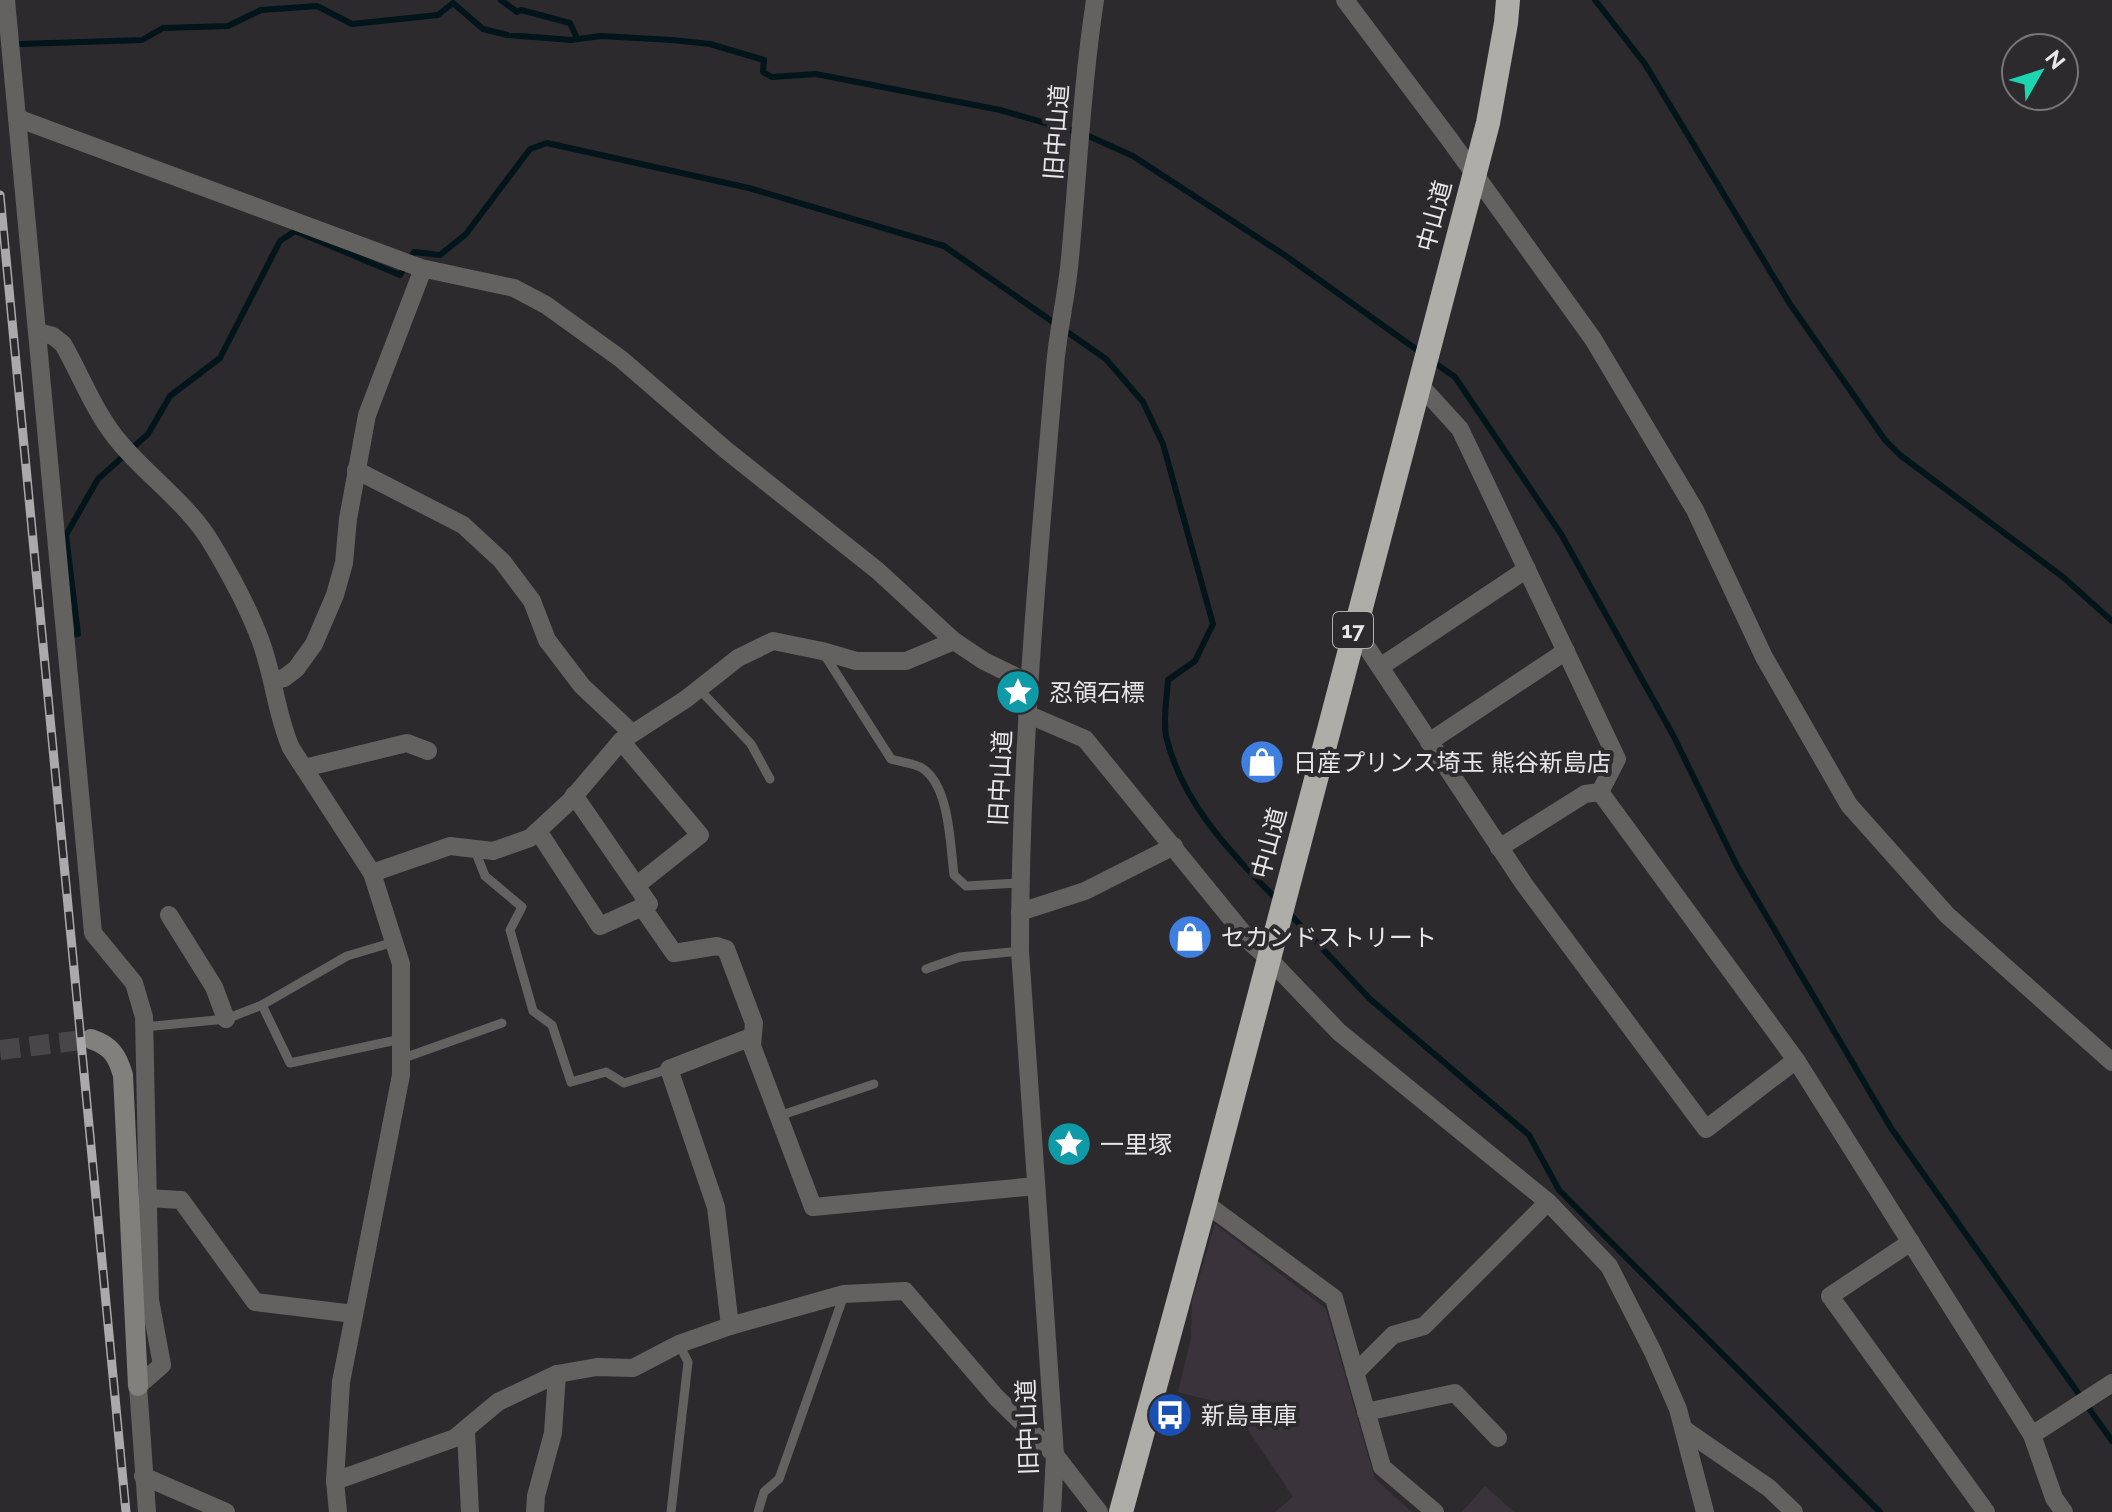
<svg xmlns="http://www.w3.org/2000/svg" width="2112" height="1512" font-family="Raleway,'Noto Sans JP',sans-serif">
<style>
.built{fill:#3a333b}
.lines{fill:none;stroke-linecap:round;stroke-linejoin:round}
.stream{stroke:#02151b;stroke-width:6}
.secondary-tunnel{stroke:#49464a;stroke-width:20;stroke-dasharray:20 10;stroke-linecap:butt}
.lane{stroke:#636260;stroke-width:9}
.street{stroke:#636260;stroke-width:18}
.secondary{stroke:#81807d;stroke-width:20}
.highway{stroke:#aeada8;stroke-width:24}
.rail-casing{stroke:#aba9ab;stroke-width:9}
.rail{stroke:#2d2a2e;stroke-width:6;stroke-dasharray:18;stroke-linecap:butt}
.labels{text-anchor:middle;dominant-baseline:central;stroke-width:8;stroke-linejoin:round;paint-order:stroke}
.shield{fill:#2d2a2e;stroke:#b0aeb0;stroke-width:2}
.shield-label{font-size:22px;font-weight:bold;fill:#e8e6e8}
.street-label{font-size:24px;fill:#e8e6e8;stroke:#2d2a2e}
.poi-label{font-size:24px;fill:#e8e6e8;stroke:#2d2a2e;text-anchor:start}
</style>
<rect width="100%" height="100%" fill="#2d2a2e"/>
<g class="built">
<polygon points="1215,1224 1326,1309 1375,1479 1412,1512 1275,1512 1293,1497 1232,1406 1178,1392 1191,1338 1192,1301"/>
<polygon points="1485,1486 1514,1512 1462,1512"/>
</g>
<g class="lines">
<g class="stream">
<polyline points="501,0 517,12 521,10 570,23 577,38"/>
<polyline points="1595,0 1645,64 1790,304 1885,440 1900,455 2063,577 2112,621"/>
<polyline points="21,44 142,40 163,28 228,26 261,10 317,6 352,24 438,15 453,3 483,29 508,35 571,40 601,36 672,40 710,44 764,60 763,72 772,77 816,74 1000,110 1084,134 1133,156 1286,256 1420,352"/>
<polyline points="1432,361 1455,377 1561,534 1673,735 1737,866 1891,1128 2112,1441"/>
<path d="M72 635 78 634 66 535 98 479 148 434 170 396 220 358 280 241 295 231 400 275 414 252 440 255 466 234 530 149 547 143 749 188 944 246 1106 359 1143 402 1163 444 1213 624 1195 661 1168 680C1167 697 1163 719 1166 736 1182 804 1231 852 1277 900"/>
<polyline points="1287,911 1370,999 1529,1135 1559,1190 1880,1512"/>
</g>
<polyline class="secondary-tunnel" points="0,1050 91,1039"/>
<g class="lane">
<path d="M824 654 891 759C900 762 914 763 922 768 950 786 950 845 954 875L966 886 1019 883"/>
<polyline points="699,689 751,744 770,779"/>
<polyline points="474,848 485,876 522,907 510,930 533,1011 552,1025 571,1082 606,1072 624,1083 669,1069"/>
<polyline points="394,942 347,956 262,1005 290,1063 401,1039"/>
<polyline points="926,969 960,957 1020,951"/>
<polyline points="144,1027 226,1019 262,1005"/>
<polyline points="401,1059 502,1023"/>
<polyline points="779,1116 874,1084"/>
<polyline points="671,1512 688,1362 679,1344"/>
<polyline points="758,1512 764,1492 779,1479 844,1295"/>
</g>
<g class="street">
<polyline points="6,0 93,933 134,983 144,1017 150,1300 162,1365 138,1386 147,1512"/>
<polyline points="1345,0 1450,140 1593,339 1695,510 1764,657 1849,805 1947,915 2112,1062"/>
<polyline points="17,118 421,268 514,288 546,305 621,359 726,450 878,571 954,641 984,661 1029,683"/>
<path d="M38 332 53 336 63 344C83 379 95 414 121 444 150 478 189 505 212 544 230 574 249 609 261 642 274 677 276 714 291 748L372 873 401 964V1075L341 1382 335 1481 338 1512"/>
<polyline points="1419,384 1460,429 1617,759 1600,792 1585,794 1499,848"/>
<polyline points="356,470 463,525 502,561 532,601 547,640 582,686 632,733"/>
<polyline points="1352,636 1368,649 1524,884 1706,1129 1796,1060"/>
<polyline points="1380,667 1527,569"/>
<polyline points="273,681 284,678 296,669 314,644 335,595 344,563 348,519 367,415 423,269"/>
<polyline points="1027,714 1085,739 1252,944 1268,958 1339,1032 1548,1202 1609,1266 1653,1352 1678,1409 1705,1512"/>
<polyline points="621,741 700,835 637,885"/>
<polyline points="1429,742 1566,651"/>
<polyline points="304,768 407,743 428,751"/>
<polyline points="1600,792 1796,1060 2032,1435 2054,1498 2064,1512"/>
<polyline points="538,831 600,926 649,904 574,795"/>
<polyline points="372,873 450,846 493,851 530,838 570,801 621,741 686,699 738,658 773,641 822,651 856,661 906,661 954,641"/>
<polyline points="642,907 674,953 717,946 726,949 754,1023 752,1046"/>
<polyline points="1020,912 1085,891 1174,846"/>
<polyline points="169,915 214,987 226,1019"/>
<polyline points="147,1198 181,1200 255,1302 354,1314"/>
<polyline points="1205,1203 1334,1298 1382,1467 1435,1512"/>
<polyline points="1911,1242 1830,1296 1986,1512"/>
<polyline points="730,1326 716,1207 669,1069 746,1039 752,1046 813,1207 1036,1186"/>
<polyline points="1355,1373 1393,1335 1424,1326 1548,1202"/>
<polyline points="1366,1412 1455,1393 1498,1438"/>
<polyline points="1685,1430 1769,1488 1794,1512"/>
<polyline points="466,1431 470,1512"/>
<polyline points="2032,1435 2112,1383"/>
<polyline points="143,1476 226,1512"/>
<polyline points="335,1481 455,1438 498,1402 557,1374 597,1367 633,1368 679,1344 730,1326 844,1294 905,1291 996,1397 1055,1455 1099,1512"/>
<polyline points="535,1512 536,1496 553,1433 557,1374"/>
<path d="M1052 1512 1055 1455 1020 951C1020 755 1038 560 1055 366 1058 330 1067 294 1070 258 1078 172 1082 86 1095 0"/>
</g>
<path class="secondary" d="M91 1039C111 1046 117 1055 123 1075L138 1386"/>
<polyline class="highway" points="1121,1512 1205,1203 1488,123 1506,23 1508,0"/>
<g class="rail-casing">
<polyline id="rail" points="0,195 126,1512"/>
</g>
<use href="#rail" class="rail"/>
</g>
<defs>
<g id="sight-disc" transform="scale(2.3)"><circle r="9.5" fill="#0f9aa8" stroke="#2d2a2e"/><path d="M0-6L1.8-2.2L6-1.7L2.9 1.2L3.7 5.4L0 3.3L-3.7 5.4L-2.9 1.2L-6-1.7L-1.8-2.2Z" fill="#fff"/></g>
<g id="shop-disc" transform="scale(2.3)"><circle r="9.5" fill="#3f7fe0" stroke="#2d2a2e"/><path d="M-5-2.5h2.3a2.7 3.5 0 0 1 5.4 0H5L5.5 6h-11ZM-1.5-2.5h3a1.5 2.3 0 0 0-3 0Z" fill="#fff"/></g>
<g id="bus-disc" transform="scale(2.3)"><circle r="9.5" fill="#1a4fb4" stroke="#2d2a2e"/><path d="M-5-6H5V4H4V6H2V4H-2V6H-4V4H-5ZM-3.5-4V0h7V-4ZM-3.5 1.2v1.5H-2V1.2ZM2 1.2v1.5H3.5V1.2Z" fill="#fff"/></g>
</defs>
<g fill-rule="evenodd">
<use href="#sight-disc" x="1018" y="692"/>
<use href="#shop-disc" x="1262" y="762"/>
<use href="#shop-disc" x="1190" y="937"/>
<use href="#sight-disc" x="1069" y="1144"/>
<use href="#bus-disc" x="1170" y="1415"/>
</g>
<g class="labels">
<rect class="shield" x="1333" y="612" width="40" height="36" rx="6"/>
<g class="shield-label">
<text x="1353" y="630">17</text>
</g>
<g class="street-label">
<text transform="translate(1056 132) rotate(-86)">旧中山道</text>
<text transform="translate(1434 216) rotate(-75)">中山道</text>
<text transform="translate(1000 778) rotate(-87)">旧中山道</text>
<text transform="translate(1269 843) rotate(-75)">中山道</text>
<text transform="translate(1027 1427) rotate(-92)">旧中山道</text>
</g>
<g class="poi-label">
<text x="1049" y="692">忍領石標</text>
<text x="1293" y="762">日産プリンス埼玉 熊谷新島店</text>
<text x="1221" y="937">セカンドストリート</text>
<text x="1100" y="1144">一里塚</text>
<text x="1201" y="1415">新島車庫</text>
</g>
</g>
<g transform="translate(2040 72) rotate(51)"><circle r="38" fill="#2d2a2e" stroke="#787578" stroke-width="2"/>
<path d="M0-6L14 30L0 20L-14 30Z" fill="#1ed5b1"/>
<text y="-12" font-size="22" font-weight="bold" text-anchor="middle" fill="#e8e6e8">N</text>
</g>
</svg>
